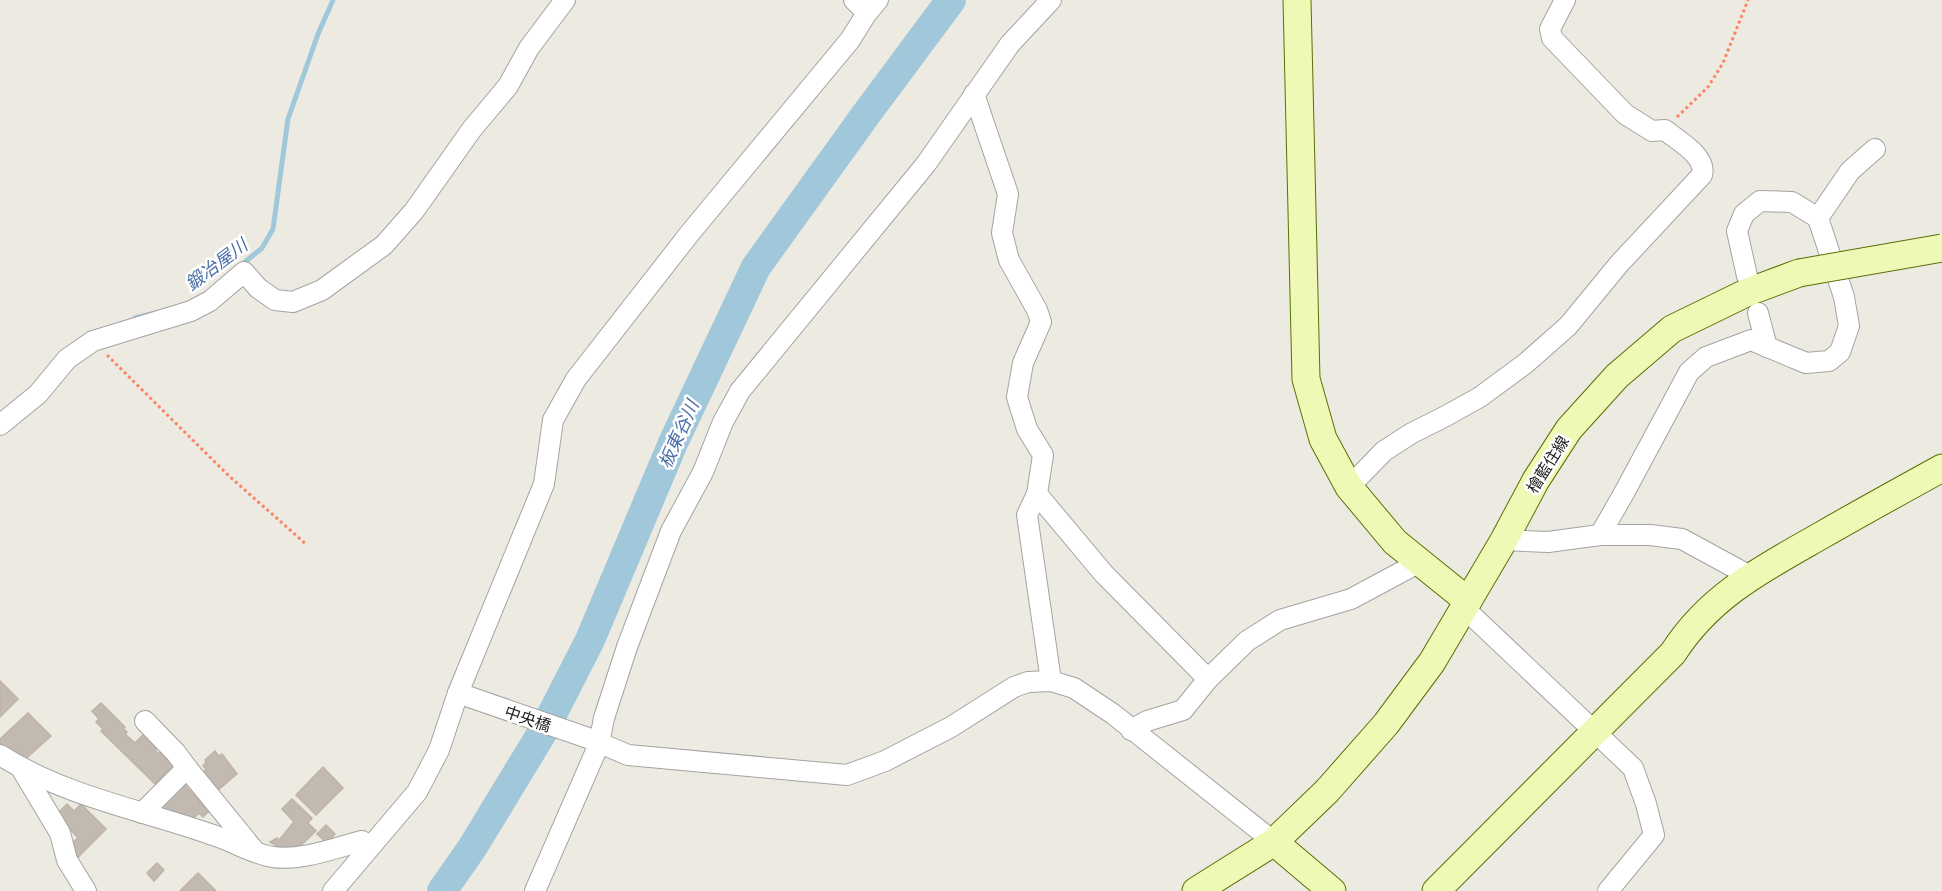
<svg xmlns="http://www.w3.org/2000/svg" width="1942" height="891" font-family="Barlow,'Noto Sans JP',sans-serif">
<style>
.lines{fill:none;stroke-linecap:round;stroke-linejoin:round}
.stream{stroke:#a1c7db;stroke-width:5}
.river{stroke:#a1c7db;stroke-width:30}
.building{fill:#c2bab1;stroke:#bfb3a4;stroke-width:1.5}
.street-casing{stroke:#a3a3a3;stroke-width:22}
.secondary-casing{stroke:#587105;stroke-width:29}
.path{stroke:#f98766;stroke-width:3;stroke-dasharray:3 3;stroke-linecap:butt}
.street{stroke:#fff;stroke-width:20}
.secondary{stroke:#edf9b4;stroke-width:27}
.secondary-bridge-casing{stroke:#587105;stroke-width:29;stroke-linecap:butt}
.secondary-bridge{stroke:#edf9b4;stroke-width:27}
.labels{text-anchor:middle;dominant-baseline:central;stroke-width:5;stroke-linejoin:round;paint-order:stroke}
.street-label{font-size:16px;fill:#1c1c1c;stroke:#fff}
.water-label{font-size:18px;font-style:italic;fill:#496eaa;stroke:#fff}
</style>
<rect width="100%" height="100%" fill="#edebe1"/>
<g class="lines">
<g class="stream">
<polyline points="240,266 262,248 273,229 288,119 318,34 333,0"/>
<polyline points="135,318 155,313"/>
</g>
<polyline class="river" points="442,891 472,848 545,728 590,640 673,443 756,267 867,113 951,0"/>
</g>
<g class="building">
<polygon points="0,681 18,699 0,717"/>
<polygon points="101,703 125,727 123,728 127,732 125,734 135,743 145,733 159,746 155,750 159,754 163,750 169,757 166,760 172,766 155,784 101,731 103,729 96,722 99,719 92,711"/>
<polygon points="28,713 51,736 22,762 0,743 0,739"/>
<polygon points="215,751 219,756 222,754 237,774 217,791 202,774 206,769 203,766 206,762 205,760"/>
<polygon points="323,767 343,788 316,815 296,795"/>
<polygon points="183,783 204,806 208,803 213,807 203,817 199,813 191,821 183,813 179,818 153,810"/>
<polygon points="292,799 312,818 308,823 316,831 298,848 296,846 293,850 288,846 284,850 270,842 277,838 279,840 294,822 282,809"/>
<polygon points="67,804 74,811 81,804 106,829 75,860 70,845 78,838 57,814"/>
<polygon points="326,825 335,834 327,843 317,834"/>
<polygon points="157,863 164,870 154,881 147,873"/>
<polygon points="198,873 216,891 180,891"/>
</g>
<g class="lines">
<g class="street-casing">
<g id="street">
<polyline points="854,0 867,13"/>
<polyline points="974,94 1008,194 1002,233 1009,260 1037,310 1041,322 1023,363 1017,397 1027,429 1043,455 1037,494 1104,574 1208,679"/>
<polyline points="1747,276 1737,231 1744,214 1760,201 1792,202 1818,218 1850,171 1875,149"/>
<polyline points="1758,313 1767,347"/>
<polyline points="0,425 38,394 67,359 93,341 191,311 210,301 244,272 258,288 275,300 293,302 322,290 384,245 414,211 472,129 508,86 529,48 565,0"/>
<path d="M1349 487 1384 451 1412 433 1444 417 1480 397 1526 363 1568 326 1619 264 1702 175C1707 156 1678 141 1665 130L1652 131 1625 114 1552 38 1550 29 1565 0"/>
<polyline points="1037,494 1027,515 1051,681"/>
<polyline points="1600,535 1624,493 1689,372 1706,357 1751,340 1806,363 1829,361 1840,352 1849,326 1844,297 1818,218"/>
<polyline points="1504,540 1548,542 1600,535 1650,535 1682,539 1750,576"/>
<polyline points="1464,608 1633,768 1646,804 1654,835 1608,891"/>
<polyline points="458,693 588,738 628,755 847,775 885,761 951,727 1014,687 1028,682 1051,681 1074,688 1113,714 1274,842"/>
<polyline points="145,721 176,753 187,768"/>
<polyline points="1131,730 1147,721 1183,710 1208,679 1247,641 1280,620 1351,599 1420,562"/>
<path d="M0 755C64 796 142 810 213 835 233 841 252 854 273 857 302 861 334 848 362 841L370 847"/>
<polyline points="21,768 60,833 67,860 86,891"/>
<polyline points="142,813 187,768 253,849"/>
<polyline points="333,891 417,792 439,750 458,693 544,484 553,420 576,379 690,233 850,40 867,13 878,0"/>
<polyline points="535,891 599,744 604,718 627,647 671,531 703,472 723,422 740,391 926,164 1010,44 1051,0"/>
</g>
</g>
<g class="secondary-casing">
<g id="secondary">
<polyline points="1297,0 1306,379 1323,439 1349,487 1395,542 1468,601"/>
<polyline points="1274,842 1332,891"/>
<polyline points="1196,891 1274,842 1327,791 1386,724 1432,662 1504,540 1536,480 1569,429 1617,376 1672,329 1748,292 1799,273"/>
<path d="M1436 891 1673 653C1710 595 1764 568 1822 535 1862 512 1902 490 1942 468"/>
</g>
</g>
<g class="path">
<polyline points="1677,117 1708,87 1723,63 1748,0"/>
<polyline points="107,355 229,476 307,545"/>
</g>
<use href="#street" class="street"/>
<use href="#secondary" class="secondary"/>
<g class="secondary-bridge-casing">
<polyline id="secondary-bridge" points="1799,273 1942,248"/>
</g>
<use href="#secondary-bridge" class="secondary-bridge"/>
</g>
<g class="labels">
<g class="street-label">
<text transform="translate(1547 464) rotate(-58)">檜藍住線</text>
<text transform="translate(528 718) rotate(19)">中央橋</text>
</g>
<g class="water-label">
<text transform="translate(216 264) rotate(-37)">鍛冶屋川</text>
<text transform="translate(678 434) rotate(-66)">板東谷川</text>
</g>
</g>
</svg>
